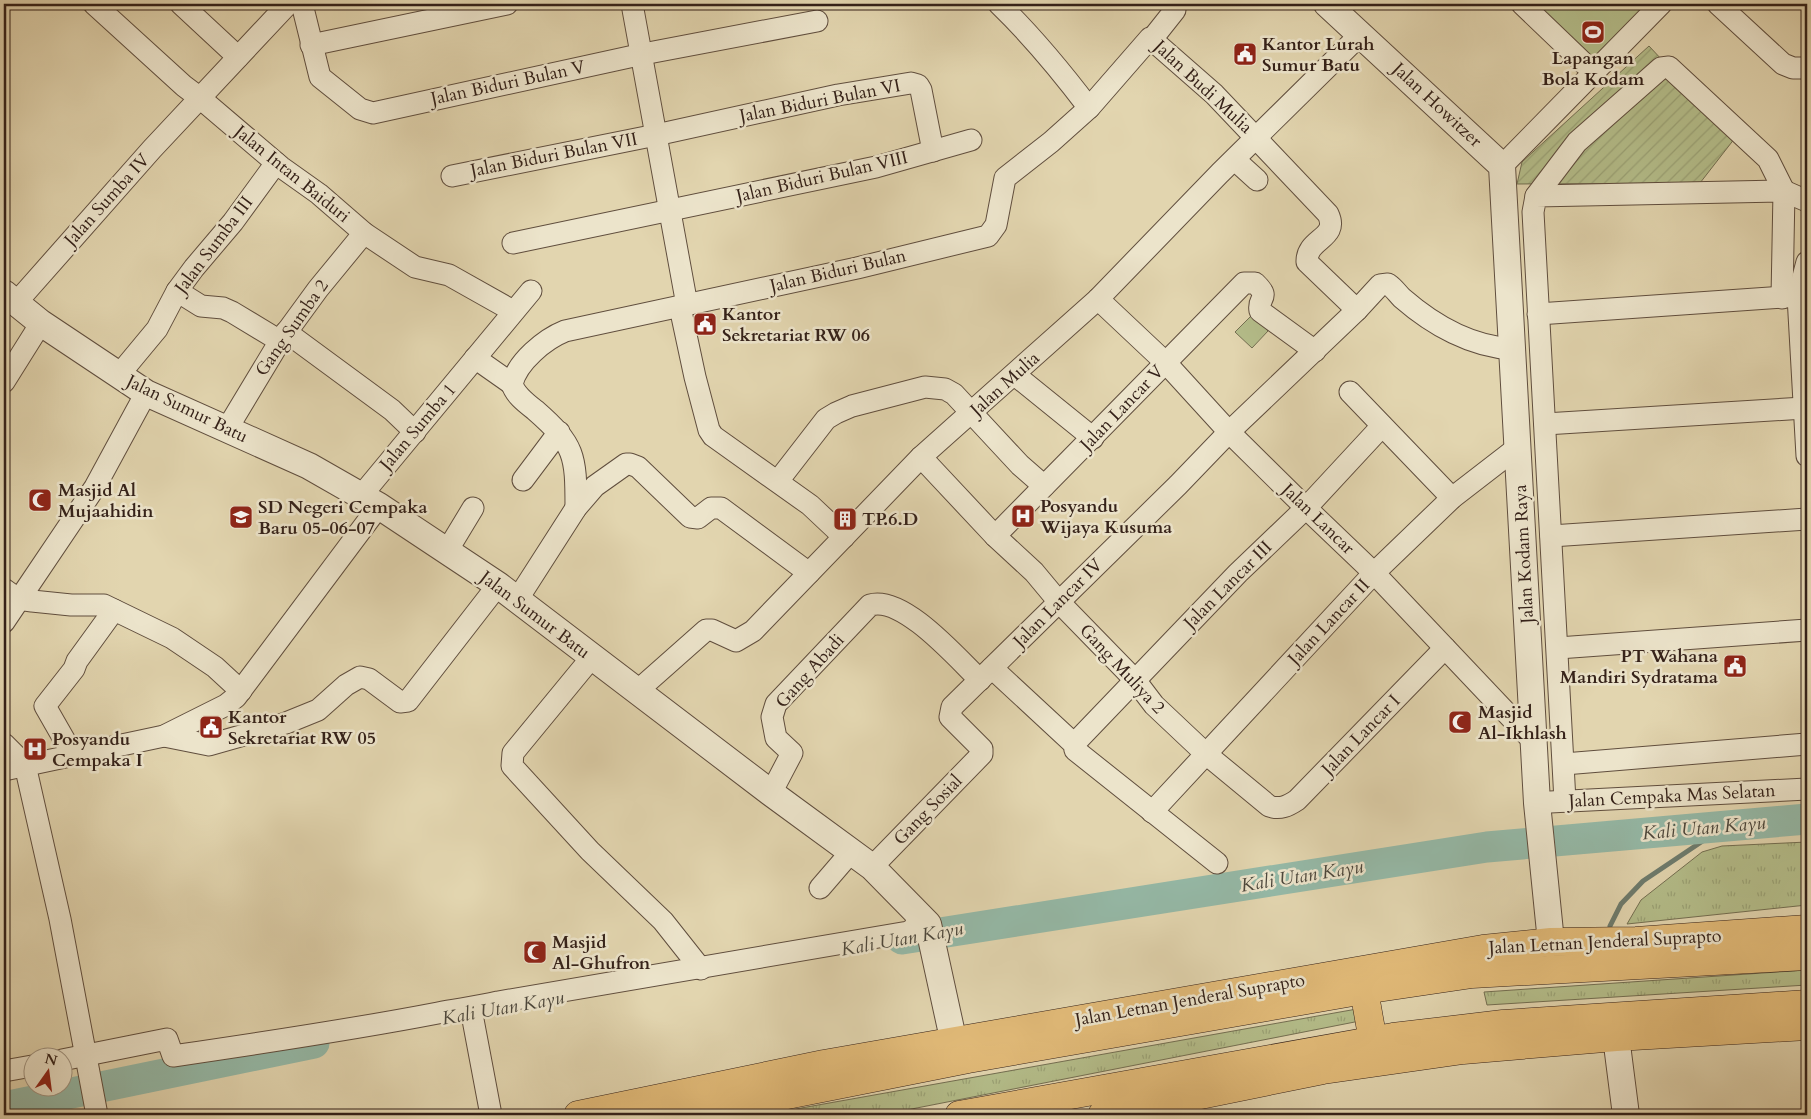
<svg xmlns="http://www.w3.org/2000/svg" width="1811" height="1119" font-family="Cardo,serif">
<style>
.grass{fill:url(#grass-tufts);stroke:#746f52}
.garden{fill:url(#garden-furrows);stroke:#746f52}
.pitch{fill:#b4bd8a;stroke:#746f52}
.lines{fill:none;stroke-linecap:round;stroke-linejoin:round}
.stream{stroke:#6e7c6e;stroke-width:5}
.river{stroke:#95b9a7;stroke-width:31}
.minor-casing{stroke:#604e3e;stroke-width:23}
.tertiary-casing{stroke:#604e3e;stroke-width:28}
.primary-casing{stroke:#342119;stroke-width:29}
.minor{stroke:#ece4cb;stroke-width:21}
.tertiary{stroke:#ece4cb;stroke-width:26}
.primary{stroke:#e1ba78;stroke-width:28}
.labels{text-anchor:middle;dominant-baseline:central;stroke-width:5;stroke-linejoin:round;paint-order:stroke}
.poi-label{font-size:18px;font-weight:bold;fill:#342119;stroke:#ece4cb;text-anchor:start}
.street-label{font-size:18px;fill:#342119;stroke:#ece4cb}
.water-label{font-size:19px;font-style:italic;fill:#4c473c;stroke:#ece4cb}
</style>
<defs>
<pattern id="grass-tufts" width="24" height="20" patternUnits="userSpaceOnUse" patternTransform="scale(1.25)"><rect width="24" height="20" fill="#b4bd8a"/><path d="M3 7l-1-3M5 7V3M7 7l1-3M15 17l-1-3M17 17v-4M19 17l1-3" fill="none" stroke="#9ba276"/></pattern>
<pattern id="garden-furrows" width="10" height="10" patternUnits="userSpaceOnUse" patternTransform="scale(1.25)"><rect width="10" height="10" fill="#b4bd8a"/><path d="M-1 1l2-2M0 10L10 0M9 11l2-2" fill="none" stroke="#9ba276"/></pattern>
</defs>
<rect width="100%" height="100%" fill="#e2d5af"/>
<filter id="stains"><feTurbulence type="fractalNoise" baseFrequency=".004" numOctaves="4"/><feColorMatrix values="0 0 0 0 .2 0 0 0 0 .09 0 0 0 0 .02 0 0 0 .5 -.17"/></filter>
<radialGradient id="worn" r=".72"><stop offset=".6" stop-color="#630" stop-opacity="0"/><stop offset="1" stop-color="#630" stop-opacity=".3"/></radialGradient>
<g class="grass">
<polygon points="1807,842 1807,905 1627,924 1641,900 1702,852 1722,846"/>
<polygon points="1807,970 1807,985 1487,1005 1484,992"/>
<polygon points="1368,1007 1370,1019 881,1115 791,1115 790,1110"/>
</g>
<polygon class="garden" points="1649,46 1735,138 1700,183 1517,184 1522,162"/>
<g class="pitch">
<polygon points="1535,4 1648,4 1594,60"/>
<polygon points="1252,315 1268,331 1252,348 1235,332"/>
</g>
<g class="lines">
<polyline class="stream" points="1610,926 1621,904 1643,881 1725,826"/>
<g class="river">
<polyline points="902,939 1487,847 1807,819"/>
<polyline points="4,1107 314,1043"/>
</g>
<g class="minor-casing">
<g id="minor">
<polyline points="94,4 184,86 200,98 281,167 319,194 364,233 415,267 449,275 513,311"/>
<polyline points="181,4 238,57"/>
<polyline points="302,4 320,77 360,109 373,113 643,54 817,21"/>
<polyline points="632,4 687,305"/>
<path d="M999 4C1032 36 1061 71 1089 108"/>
<polyline points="1522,4 1593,72"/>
<polyline points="1718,4 1783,64 1793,68 1807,68"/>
<polyline points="1152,39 1175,10"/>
<polyline points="311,45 507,4"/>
<polyline points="1235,160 1257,180"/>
<polyline points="1502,166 1661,4"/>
<polyline points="452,176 656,135 838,95 911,83 918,85 921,90 933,151"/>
<polyline points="1536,196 1577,142 1661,68 1669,67 1768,159 1784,191 1782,298"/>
<polyline points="513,243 876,167 971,140"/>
<polyline points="1807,262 1798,296 1807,456"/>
<polyline points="177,291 201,306 223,308 232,312 280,341"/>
<polyline points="1098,299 1166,363 1229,432 1306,508 1374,573 1535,743"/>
<polyline points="15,304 152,149 288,4"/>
<polyline points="680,307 695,377 709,430 713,436 810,505 844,537"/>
<polyline points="1538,314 1798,296"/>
<polyline points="286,332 392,410 415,432"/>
<polyline points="475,358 512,384"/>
<polyline points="1015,375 1093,438"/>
<polyline points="118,376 157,329 177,291 194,268 233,222 276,163"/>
<polyline points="4,382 41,323"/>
<polyline points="1350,392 1452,498"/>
<polyline points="1545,424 1804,408"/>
<polyline points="227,429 280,341 318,289 364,233"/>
<path d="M921 457 995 536 1034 572 1059 602 1135 680 1154 705 1206 754 1269 806C1280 810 1288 806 1297 800L1445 648"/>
<polyline points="523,480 559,432"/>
<polyline points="778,481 826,419 836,413 852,406 925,387 945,389 954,394 1020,465 1044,486"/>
<polyline points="361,496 531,291"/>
<path d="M576 508C576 455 575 445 535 410 526 403 515 395 512 384 517 362 545 339 565 331L857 268 988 236 996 225 1005 178 1051 142 1089 108 1150 38 1214 94 1328 214C1340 239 1306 238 1307 262L1357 310 1380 285 1388 284C1394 288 1397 293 1402 298 1433 325 1472 347 1513 349"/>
<path d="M995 536 1244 283H1255C1272 299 1257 296 1260 311L1315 351"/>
<polyline points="1551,536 1807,519"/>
<polyline points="447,551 473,508"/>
<polyline points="4,589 18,599 32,601 71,605 104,605 172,638 215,667 241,691"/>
<polyline points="517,600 576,508 595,486 626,464 630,464 638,467 690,517 698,518 711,508 721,508 809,573"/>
<polyline points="4,622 95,487 146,393"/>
<polyline points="1558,648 1807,630"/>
<polyline points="592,657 513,753 512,766 590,851 663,921 701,969"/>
<polyline points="992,668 1074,744 1075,750 1217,863"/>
<polyline points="636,692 706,630 712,630 736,641 753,631 921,457 1098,299 1220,173 1361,34"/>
<polyline points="164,736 209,745 286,723 318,710 346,685 360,677 369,679 400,702 408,701 498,585"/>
<polyline points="4,744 25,765 60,919 97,1115"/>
<polyline points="1074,744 1238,573 1306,508 1382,426"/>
<polyline points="73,755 45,706 74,669 77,661 114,610"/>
<polyline points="1564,764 1807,744"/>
<polyline points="4,770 164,736 226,705 236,697 379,506"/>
<path d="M771 793 792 753 776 738 772 717 776 704 870 605C903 595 957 658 980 680"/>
<polyline points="1565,801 1533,212 1536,196 1784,191 1807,201"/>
<polyline points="1550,802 1807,789"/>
<polyline points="1152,812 1374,573 1452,498 1518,447"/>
<polyline points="872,867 982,754 982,749 950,717 952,707 1178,485 1229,432 1357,310"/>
<polyline points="820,888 851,852"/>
<polyline points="471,1009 491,1115"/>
<path d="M62 1060 167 1039 173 1056C262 1043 350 1030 438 1013 458 1009 478 1007 498 1002L908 932 913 929 921 916"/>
<polyline points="4,1071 32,1066"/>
</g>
</g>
<g class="tertiary-casing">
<g id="tertiary">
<polyline points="1327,4 1502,166 1537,803 1551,942"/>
<polyline points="4,293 41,323 146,393 309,466 379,506 498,585 771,793 872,867 928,924 954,1043"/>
<polyline points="1616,1037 1626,1115"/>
</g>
</g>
<g class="primary-casing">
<g id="primary">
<polyline points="1364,990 1373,1041"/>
<polyline points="578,1115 824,1064 1483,949 1551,942 1636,941 1807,929"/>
<polyline points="686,1115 968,1059 1364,990 1472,974 1807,956"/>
<polyline points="959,1115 1393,1037 1503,1024 1807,1004"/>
<polyline points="1102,1115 1323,1070 1463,1050 1616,1037 1807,1026"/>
</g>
</g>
<use href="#minor" class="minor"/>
<use href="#tertiary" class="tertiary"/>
<use href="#primary" class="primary"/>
</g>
<defs>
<g id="stadium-square" transform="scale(1.25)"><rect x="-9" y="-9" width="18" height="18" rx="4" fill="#8f2418" stroke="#ece4cb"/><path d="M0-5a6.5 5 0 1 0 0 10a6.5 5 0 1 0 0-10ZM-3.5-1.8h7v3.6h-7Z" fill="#fff"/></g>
<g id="civic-square" transform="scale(1.25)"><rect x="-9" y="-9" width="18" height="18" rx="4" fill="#8f2418" stroke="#ece4cb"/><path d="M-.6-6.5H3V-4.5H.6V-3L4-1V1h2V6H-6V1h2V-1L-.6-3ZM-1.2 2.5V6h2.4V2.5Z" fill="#fff"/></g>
<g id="mosque-square" transform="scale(1.25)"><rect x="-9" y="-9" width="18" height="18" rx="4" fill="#8f2418" stroke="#ece4cb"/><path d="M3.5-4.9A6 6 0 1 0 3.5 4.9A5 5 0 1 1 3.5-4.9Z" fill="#fff"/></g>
<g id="hospital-square" transform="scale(1.25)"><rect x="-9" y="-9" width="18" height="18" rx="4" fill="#8f2418" stroke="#ece4cb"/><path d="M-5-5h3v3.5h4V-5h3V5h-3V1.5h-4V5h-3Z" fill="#fff"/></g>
<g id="school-square" transform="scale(1.25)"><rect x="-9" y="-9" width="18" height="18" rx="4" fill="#8f2418" stroke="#ece4cb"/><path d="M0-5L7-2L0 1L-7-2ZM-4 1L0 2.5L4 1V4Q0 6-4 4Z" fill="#fff"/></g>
<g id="building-square" transform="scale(1.25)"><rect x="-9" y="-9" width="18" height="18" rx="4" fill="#8f2418" stroke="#ece4cb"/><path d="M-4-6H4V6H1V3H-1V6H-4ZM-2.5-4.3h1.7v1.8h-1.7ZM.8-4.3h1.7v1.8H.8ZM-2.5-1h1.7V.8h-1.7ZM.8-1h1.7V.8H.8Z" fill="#fff"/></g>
</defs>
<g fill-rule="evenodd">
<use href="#stadium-square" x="1593" y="32"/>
<use href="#civic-square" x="1245" y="54"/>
<use href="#civic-square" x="705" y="324"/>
<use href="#mosque-square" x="40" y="500"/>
<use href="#hospital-square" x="1023" y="516"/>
<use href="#school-square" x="241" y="517"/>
<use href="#building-square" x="845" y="519"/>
<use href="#civic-square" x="1735" y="666"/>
<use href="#mosque-square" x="1460" y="722"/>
<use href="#civic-square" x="211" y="727"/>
<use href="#hospital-square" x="35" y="749"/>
<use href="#mosque-square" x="535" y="952"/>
</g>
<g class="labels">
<g class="poi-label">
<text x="1262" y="44">Kantor Lurah<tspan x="1262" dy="21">Sumur Batu</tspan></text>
<text x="1593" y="58" text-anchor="middle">Lapangan<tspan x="1593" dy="21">Bola Kodam</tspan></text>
<text x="722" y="314">Kantor<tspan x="722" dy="21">Sekretariat RW 06</tspan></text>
<text x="58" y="490">Masjid Al<tspan x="58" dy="21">Mujaahidin</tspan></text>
<text x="1040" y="506">Posyandu<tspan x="1040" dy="21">Wijaya Kusuma</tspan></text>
<text x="258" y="507">SD Negeri Cempaka<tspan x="258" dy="21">Baru 05-06-07</tspan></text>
<text x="862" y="519">TP.6.D</text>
<text x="1718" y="656" text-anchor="end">PT Wahana<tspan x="1718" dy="21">Mandiri Sydratama</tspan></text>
<text x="1478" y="712">Masjid<tspan x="1478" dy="21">Al-Ikhlash</tspan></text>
<text x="228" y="717">Kantor<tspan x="228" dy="21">Sekretariat RW 05</tspan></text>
<text x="52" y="739">Posyandu<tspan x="52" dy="21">Cempaka I</tspan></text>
<text x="552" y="942">Masjid<tspan x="552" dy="21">Al-Ghufron</tspan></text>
</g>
<g class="street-label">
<text transform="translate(508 83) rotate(-12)">Jalan Biduri Bulan V</text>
<text transform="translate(1203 87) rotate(43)">Jalan Budi Mulia</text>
<text transform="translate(820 101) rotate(-11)">Jalan Biduri Bulan VI</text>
<text transform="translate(1437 105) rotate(43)">Jalan Howitzer</text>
<text transform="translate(554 155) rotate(-11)">Jalan Biduri Bulan VII</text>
<text transform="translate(292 174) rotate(39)">Jalan Intan Baiduri</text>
<text transform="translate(822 177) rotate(-13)">Jalan Biduri Bulan VIII</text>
<text transform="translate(107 200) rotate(-48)">Jalan Sumba IV</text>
<text transform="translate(214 245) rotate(-53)">Jalan Sumba III</text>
<text transform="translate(838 271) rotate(-13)">Jalan Biduri Bulan</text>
<text transform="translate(292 328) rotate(-55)">Gang Sumba 2</text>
<text transform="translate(1005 384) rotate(-42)">Jalan Mulia</text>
<text transform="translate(1122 408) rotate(-46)">Jalan Lancar V</text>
<text transform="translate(187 409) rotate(26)">Jalan Sumur Batu</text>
<text transform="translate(418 427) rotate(-50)">Jalan Sumba 1</text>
<text transform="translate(1318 519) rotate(44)">Jalan Lancar</text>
<text transform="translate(1524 554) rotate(-93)">Jalan Kodam Raya</text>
<text transform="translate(1228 585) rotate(-45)">Jalan Lancar III</text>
<text transform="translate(1058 603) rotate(-45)">Jalan Lancar IV</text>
<text transform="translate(535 615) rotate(37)">Jalan Sumur Batu</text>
<text transform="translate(1329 622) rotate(-47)">Jalan Lancar II</text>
<text transform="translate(1122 669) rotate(47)">Gang Muliya 2</text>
<text transform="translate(810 671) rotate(-48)">Gang Abadi</text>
<text transform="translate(1361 735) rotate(-46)">Jalan Lancar I</text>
<text transform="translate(1672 796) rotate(-3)">Jalan Cempaka Mas Selatan</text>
<text transform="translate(928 810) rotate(-46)">Gang Sosial</text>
<text transform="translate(1605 942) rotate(-3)">Jalan Letnan Jenderal Suprapto</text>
<text transform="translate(1190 1000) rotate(-10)">Jalan Letnan Jenderal Suprapto</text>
</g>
<g class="water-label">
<text transform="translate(1704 828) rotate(-5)">Kali Utan Kayu</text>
<text transform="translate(1302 876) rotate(-9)">Kali Utan Kayu</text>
<text transform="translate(902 939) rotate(-10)">Kali Utan Kayu</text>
<text transform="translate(503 1008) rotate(-10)">Kali Utan Kayu</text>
</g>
</g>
<rect width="1811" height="1119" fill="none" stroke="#e2d5af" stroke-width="20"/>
<rect x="5" y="5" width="1801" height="1109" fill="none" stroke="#342119" stroke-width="2.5"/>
<rect x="10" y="10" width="1791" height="1099" fill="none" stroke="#342119"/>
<g transform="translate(48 1072) rotate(14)"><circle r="24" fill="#ece4cb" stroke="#a29684"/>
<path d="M0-4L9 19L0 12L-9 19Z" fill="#8f2418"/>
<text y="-8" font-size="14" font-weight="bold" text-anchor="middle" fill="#342119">N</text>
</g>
<rect width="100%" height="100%" filter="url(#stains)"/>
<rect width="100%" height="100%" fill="url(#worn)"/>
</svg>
